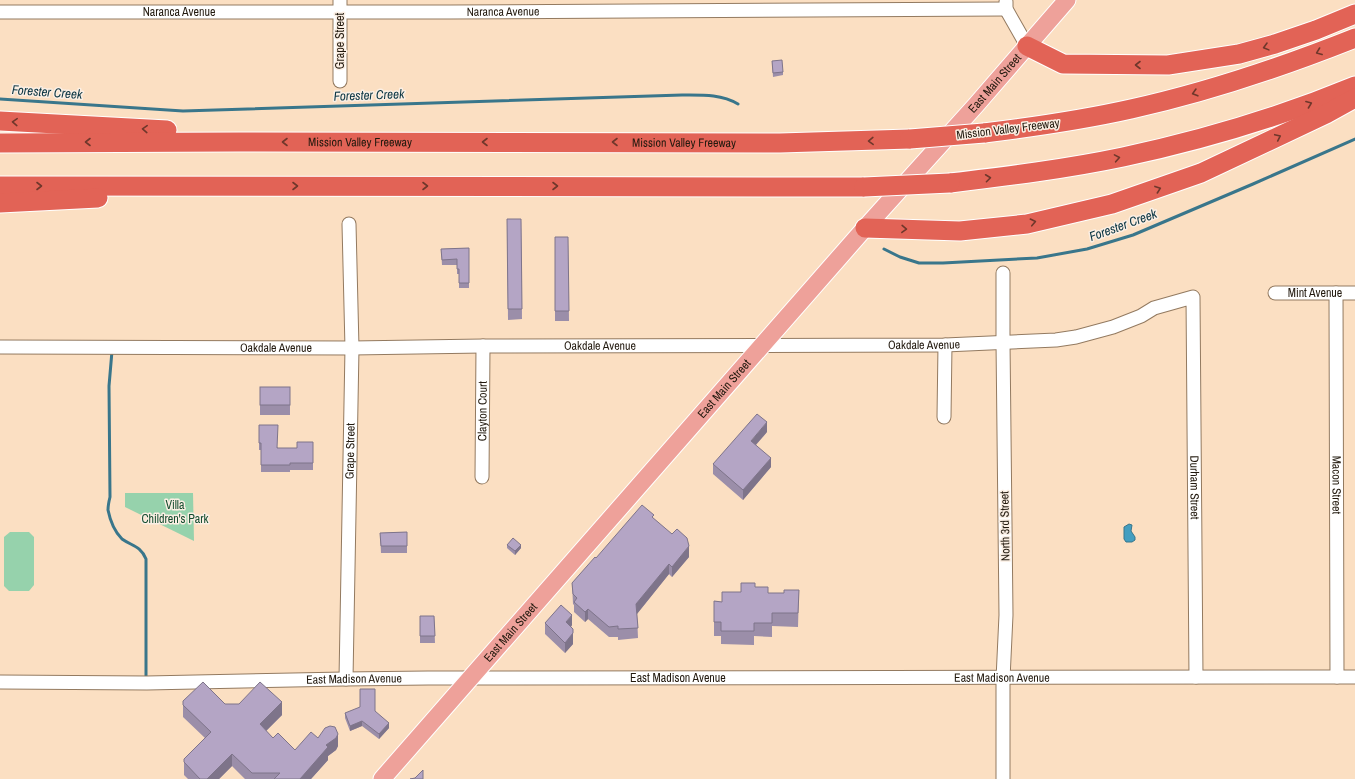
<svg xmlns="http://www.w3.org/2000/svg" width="1355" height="779" font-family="'Archivo Narrow',sans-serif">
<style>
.green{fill:#96d2ac}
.water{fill:#439ec0;stroke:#39768b}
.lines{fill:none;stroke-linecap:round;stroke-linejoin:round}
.stream{stroke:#39768b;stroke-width:3}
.minor-casing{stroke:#937a60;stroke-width:15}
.major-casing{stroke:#fff;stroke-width:19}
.highway-casing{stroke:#fff;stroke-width:21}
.minor{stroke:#fff;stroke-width:13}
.major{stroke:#eea19a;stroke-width:17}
.highway{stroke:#e26356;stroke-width:19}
.highway-bridge-casing{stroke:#fff;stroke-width:21;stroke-linecap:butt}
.highway-bridge{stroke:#e26356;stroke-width:19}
.wall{fill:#9b8ea9}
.shaded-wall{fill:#7e748a}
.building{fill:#b4a5c5;stroke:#7e748a}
.oneway{stroke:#6f372b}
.labels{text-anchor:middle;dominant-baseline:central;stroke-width:3;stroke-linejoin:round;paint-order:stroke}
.street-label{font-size:12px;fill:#22190e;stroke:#fbefe4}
.park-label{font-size:12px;fill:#134c2e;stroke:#fbefe4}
.water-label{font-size:13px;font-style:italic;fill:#093442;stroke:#fbefe4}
</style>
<rect width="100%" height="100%" fill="#fbdfc2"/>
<g class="green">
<polygon points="125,493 193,493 194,541 125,507"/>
<polygon points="10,532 29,532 34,537 34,585 29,591 9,591 4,586 4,537"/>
</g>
<polygon class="water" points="1129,524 1132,525 1131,531 1135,537 1135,540 1132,542 1126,542 1124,539 1124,527"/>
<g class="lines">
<g class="stream">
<path d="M0 99 183 111 682 95C702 95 721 94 738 104"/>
<polyline points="884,249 900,257 919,263 943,263 1037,258 1087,249 1133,235 1253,184 1355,139"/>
<path d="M112 351 109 386 110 497C109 501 108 506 108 510 110 520 115 532 122 539 132 546 141 546 146 559V680"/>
</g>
<g class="minor-casing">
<g id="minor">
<polyline points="340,0 340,81"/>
<polyline points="1006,2 1006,9 1027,46"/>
<path id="s1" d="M0 12H450L1006 9"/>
<path id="s2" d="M1275 293H1355"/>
<path id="s3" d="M1336 293 1337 677"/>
<path id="s4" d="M0 347 352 348 483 346 945 345 1056 340 1076 337 1113 327 1141 316 1154 308 1193 297 1196 677"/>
<polyline points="944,417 945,345"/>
<path id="s5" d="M482 477 483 346"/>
<path id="s6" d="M346 679 352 348 349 224"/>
<path id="s7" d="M0 682 147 683 344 679 428 678C737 678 1046 678 1355 677"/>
<polyline points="1003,779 1003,679 1006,615 1003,342 1003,273"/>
</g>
</g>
<g class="major-casing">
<g id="major">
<path id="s8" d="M382 779 865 228 976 105 1067 0"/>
</g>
</g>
<g class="highway-casing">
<g id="highway">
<polyline points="1027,46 1063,64 1168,65 1239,54 1275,44 1316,30 1355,14"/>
<polyline points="0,121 167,130"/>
<path d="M984 133C1033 127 1082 120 1131 109 1208 92 1282 67 1355 38"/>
<path id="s9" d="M0 143 239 142 780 143 910 139"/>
<path d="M950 183C1008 176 1066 169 1123 157 1203 140 1280 117 1355 86"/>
<polyline points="0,186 864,187"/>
<polyline points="0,203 98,198"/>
<polyline points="865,228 960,231 1027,224 1112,204 1201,173 1326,114 1355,98"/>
</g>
</g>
<use href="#minor" class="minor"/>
<use href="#major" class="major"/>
<use href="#highway" class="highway"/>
<g class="highway-bridge-casing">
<g id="highway-bridge">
<polyline points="910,139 984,133"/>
<polyline points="864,187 950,183"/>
</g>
</g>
<use href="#highway-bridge" class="highway-bridge"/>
</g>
<g class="wall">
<polygon points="772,61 783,72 783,75 773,77"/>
<polygon points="507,219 521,219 522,319 508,320"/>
<polygon points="555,237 568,237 569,321 555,321"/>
<polygon points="469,248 469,288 459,288 459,274 457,274 457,265 442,265 441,249"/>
<rect x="260" y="387" width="30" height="28"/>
<polygon points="259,425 278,448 297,448 313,442 313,470 290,470 290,472 261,472 261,450 259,450"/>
<polygon points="767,432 756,445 771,467 743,500 713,474 713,464"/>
<polygon points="654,519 689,557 672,577 669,574 637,614 638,638 618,640 618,637 609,637 588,619 585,622 574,612 574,605 573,604 572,583 596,558"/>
<polygon points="407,532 407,553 381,553 380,533"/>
<polygon points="507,545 521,548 515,555 507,548"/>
<polygon points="755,587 768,593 784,593 799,590 798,627 772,626 772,637 754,636 754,645 721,644 721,636 714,636 714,601 722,602 741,592"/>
<polygon points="420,616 434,616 435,643 420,643"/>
<polygon points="545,623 572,625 571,627 573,644 565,653 545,634"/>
<polygon points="183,701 225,704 239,704 282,715 266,731 273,738 295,750 318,738 338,746 336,750 328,756 328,760 311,779 245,779 232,766 219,779 188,779 184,775 184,759 205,738 183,717"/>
<polygon points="375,711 389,728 379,739 362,726 350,731 345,718 345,713"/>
</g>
<g class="shaded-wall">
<polygon points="767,422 767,432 751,450 751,441"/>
<polygon points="771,458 771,467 743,500 743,490"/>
<polygon points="521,545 521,548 515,555 515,551"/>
<polygon points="689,546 689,557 672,577 672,567"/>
<polygon points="669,564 669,574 636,615 636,604"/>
<polygon points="588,609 588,619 585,622 585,612"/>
<polygon points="572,615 572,625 566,633 566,622"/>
<polygon points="573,633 573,644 565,653 565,643"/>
<polygon points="282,702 282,715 260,737 260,724"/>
<polygon points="362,721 362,726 350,731 350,726"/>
<polygon points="389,723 389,728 379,739 379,734"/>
<polygon points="338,734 338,746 336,750 328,756 328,760 311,779 300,779 326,745"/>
<polygon points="232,754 232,766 219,779 207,779"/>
</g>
<g class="building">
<polygon points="782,60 783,72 773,73 772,61"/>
<polygon points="507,219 521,219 522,309 508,309"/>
<polygon points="555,237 568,237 569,311 555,311"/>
<polygon points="469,248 469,283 459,283 459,269 457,269 457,259 442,260 441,249"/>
<rect x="260" y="387" width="30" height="18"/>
<polygon points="757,414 767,422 751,441 771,458 743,490 713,464"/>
<polygon points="259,425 278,425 277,448 297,448 297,442 313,442 313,463 290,463 290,465 261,465 261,443 259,443"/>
<polygon points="642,505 654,515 652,517 672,534 677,529 687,538 689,546 672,567 669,564 636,604 638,628 618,629 618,626 609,627 588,609 585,612 574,602 577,598 573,594 572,583 595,557 596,558"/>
<polygon points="407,532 407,546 381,546 380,533"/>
<polygon points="513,538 521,545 515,551 507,545"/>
<polygon points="741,583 755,583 755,587 768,587 768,593 784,593 784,590 799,590 798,613 772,613 772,623 754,623 754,631 721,631 721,622 714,622 714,601 722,602 722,592 741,592"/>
<polygon points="561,605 572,615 566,622 573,629 573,633 565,643 545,623"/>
<polygon points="420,616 434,616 435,636 420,636"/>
<polygon points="203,682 225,704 239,704 260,682 282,702 260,724 273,738 278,733 295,750 311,732 318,738 325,728 330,726 335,727 338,734 336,738 326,745 328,747 300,779 274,779 280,773 252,773 232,754 207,779 200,779 184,762 184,759 211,732 183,705 183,701"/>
<polygon points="360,689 375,689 375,711 389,723 379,734 362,721 350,726 345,713 360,707"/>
<polygon points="423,770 423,779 410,779 415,778"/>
</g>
<defs><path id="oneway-chevron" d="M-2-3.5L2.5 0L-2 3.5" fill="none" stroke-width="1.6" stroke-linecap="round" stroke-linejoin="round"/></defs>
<g class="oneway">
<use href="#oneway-chevron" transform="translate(1266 47) rotate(165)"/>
<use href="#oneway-chevron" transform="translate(1319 52) rotate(159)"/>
<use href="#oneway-chevron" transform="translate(1138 65) rotate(-180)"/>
<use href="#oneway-chevron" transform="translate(1195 93) rotate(164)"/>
<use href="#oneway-chevron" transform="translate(1309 104) rotate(-21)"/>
<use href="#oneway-chevron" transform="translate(15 122) rotate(-177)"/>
<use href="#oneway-chevron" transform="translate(145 129) rotate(-177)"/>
<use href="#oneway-chevron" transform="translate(1278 137) rotate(-25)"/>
<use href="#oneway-chevron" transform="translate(871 141) rotate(178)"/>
<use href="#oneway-chevron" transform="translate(88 142) rotate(180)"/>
<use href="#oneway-chevron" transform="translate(285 142) rotate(-180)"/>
<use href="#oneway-chevron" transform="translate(485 142) rotate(-180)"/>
<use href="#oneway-chevron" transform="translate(615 142) rotate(-180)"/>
<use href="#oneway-chevron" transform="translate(1117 158) rotate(-10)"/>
<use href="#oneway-chevron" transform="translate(988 178) rotate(-7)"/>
<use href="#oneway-chevron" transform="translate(39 186)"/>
<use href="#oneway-chevron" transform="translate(295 186)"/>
<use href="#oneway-chevron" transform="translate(425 186)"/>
<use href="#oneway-chevron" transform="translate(555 186)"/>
<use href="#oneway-chevron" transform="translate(1158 189) rotate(-20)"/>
<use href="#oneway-chevron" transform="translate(1033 222) rotate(-12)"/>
<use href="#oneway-chevron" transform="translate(904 229) rotate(2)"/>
</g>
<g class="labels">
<g class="street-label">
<text stroke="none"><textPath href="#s1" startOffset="179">Naranca Avenue</textPath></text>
<text stroke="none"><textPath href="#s1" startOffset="503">Naranca Avenue</textPath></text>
<text transform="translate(340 41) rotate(-90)">Grape Street</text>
<text stroke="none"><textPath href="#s8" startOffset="927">East Main Street</textPath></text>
<text transform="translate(1008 129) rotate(-7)">Mission Valley Freeway</text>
<text stroke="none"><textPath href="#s9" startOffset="360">Mission Valley Freeway</textPath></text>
<text stroke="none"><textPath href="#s9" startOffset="684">Mission Valley Freeway</textPath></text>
<text stroke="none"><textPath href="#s2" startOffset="40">Mint Avenue</textPath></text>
<text stroke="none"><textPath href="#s4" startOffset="600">Oakdale Avenue</textPath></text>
<text stroke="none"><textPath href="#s4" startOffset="924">Oakdale Avenue</textPath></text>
<text stroke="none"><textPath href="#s4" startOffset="276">Oakdale Avenue</textPath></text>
<text stroke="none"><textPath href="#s8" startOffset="519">East Main Street</textPath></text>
<text stroke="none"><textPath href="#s5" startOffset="66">Clayton Court</textPath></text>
<text stroke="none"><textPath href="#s6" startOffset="228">Grape Street</textPath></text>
<text stroke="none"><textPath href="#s3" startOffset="192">Macon Street</textPath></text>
<text stroke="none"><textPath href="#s4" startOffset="1391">Durham Street</textPath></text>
<text transform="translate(1005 526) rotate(-91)">North 3rd Street</text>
<text stroke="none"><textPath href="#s8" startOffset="195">East Main Street</textPath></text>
<text stroke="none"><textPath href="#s7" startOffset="1002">East Madison Avenue</textPath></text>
<text stroke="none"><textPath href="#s7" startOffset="354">East Madison Avenue</textPath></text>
<text stroke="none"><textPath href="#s7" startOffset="678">East Madison Avenue</textPath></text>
</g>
<g class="park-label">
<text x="175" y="505">Villa<tspan x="175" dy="14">Children's Park</tspan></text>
</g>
<g class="water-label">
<text transform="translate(47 92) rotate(4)">Forester Creek</text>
<text transform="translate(369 95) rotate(-2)">Forester Creek</text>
<text transform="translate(1123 225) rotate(-20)">Forester Creek</text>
</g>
</g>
</svg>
